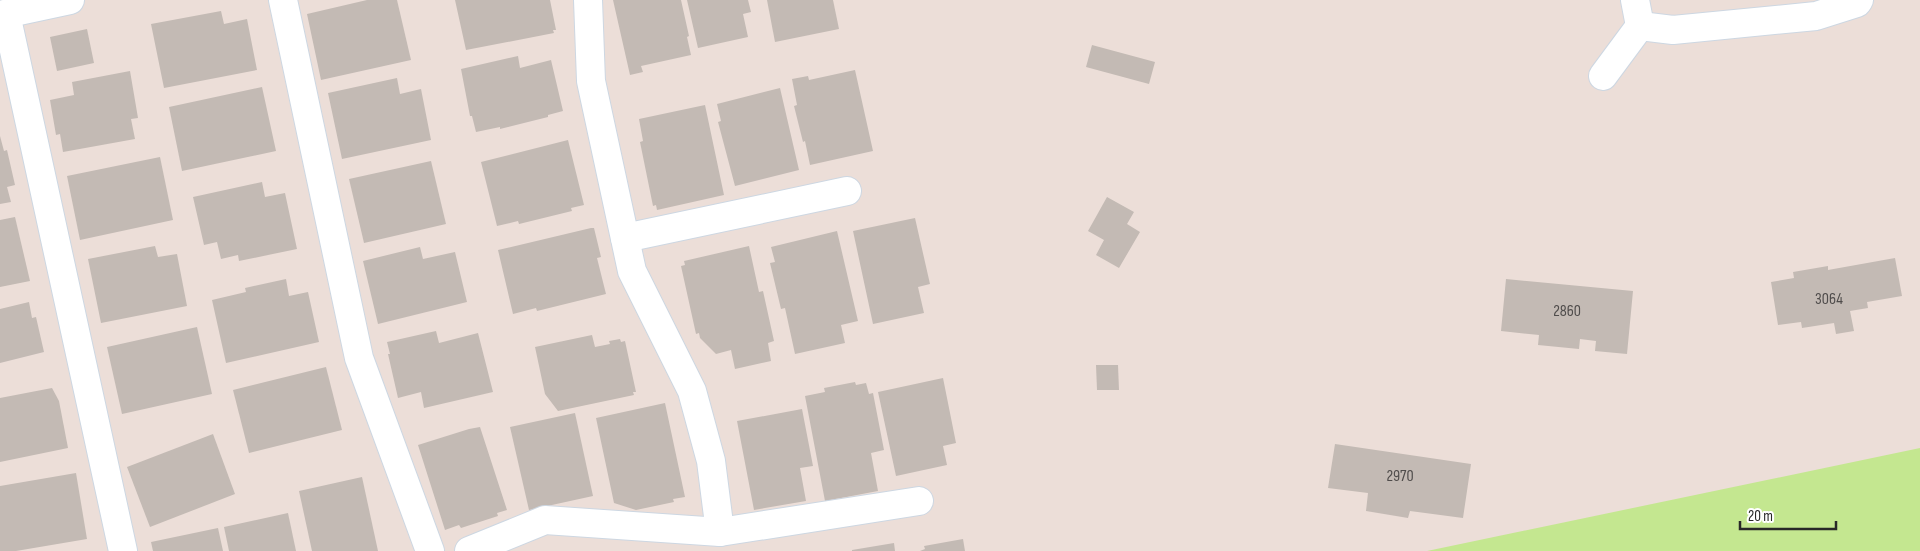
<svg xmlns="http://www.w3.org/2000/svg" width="1920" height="551" font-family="'Sofia Sans Condensed',sans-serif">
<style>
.green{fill:#c4e790}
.building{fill:#c3bab4}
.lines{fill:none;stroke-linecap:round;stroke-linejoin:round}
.minor-casing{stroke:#cdd7e2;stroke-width:30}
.minor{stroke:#fff;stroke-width:28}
.labels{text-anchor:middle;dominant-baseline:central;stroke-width:5;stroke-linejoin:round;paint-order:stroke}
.number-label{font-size:16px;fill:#4f4c4b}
</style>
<rect width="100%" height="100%" fill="#ecded8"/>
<polygon class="green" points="1920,448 1920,551 1427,551"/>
<g class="building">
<polygon points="367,0 397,0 411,60 321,80 307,14"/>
<polygon points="455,0 550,0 556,30 553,30 554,33 466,50"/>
<polygon points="613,0 681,0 689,36 687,37 691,55 641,66 643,72 630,75"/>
<polygon points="687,0 748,0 751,12 743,14 748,37 698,48"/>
<polygon points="767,0 833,0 839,29 775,42"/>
<polygon points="221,11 224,24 247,19 257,70 164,88 151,24"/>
<polygon points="87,29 94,63 57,71 50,37"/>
<polygon points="1092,45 1155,62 1149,84 1086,67"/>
<polygon points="518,56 520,68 551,60 563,111 548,115 548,117 500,129 500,127 476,132 472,116 470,116 461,69"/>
<polygon points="855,70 873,151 810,165 805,141 803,142 794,106 797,105 792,79 808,76 809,80"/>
<polygon points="130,71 138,118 131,119 135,139 63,152 60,134 56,135 50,100 74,95 72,82"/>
<polygon points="397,78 400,94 421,89 431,140 342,159 328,93"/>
<polygon points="262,87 276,151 182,171 169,107"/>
<polygon points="780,88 799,170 735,186 718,122 721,121 717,104"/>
<polygon points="705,105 724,195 657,210 656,205 653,206 640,142 643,141 639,119"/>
<polygon points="0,136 4,151 7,150 15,185 7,187 11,202 0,204"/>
<polygon points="568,140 584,205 571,208 572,211 519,224 518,221 497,226 481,162"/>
<polygon points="160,157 173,220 80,240 67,176"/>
<polygon points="431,161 446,224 364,243 349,179"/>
<polygon points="262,182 265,197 285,193 297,249 239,261 238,255 221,259 217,242 204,245 193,197"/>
<polygon points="1107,197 1134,212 1127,224 1140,232 1119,268 1096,255 1104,240 1088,231"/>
<polygon points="15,217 30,281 0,287 0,220"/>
<polygon points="915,218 930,284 918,287 924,313 873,324 853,231"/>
<polygon points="591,228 594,228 601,257 597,258 606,294 537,311 536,308 513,314 498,250"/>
<polygon points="837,231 858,321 841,325 845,343 795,354 785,308 781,309 770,263 775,262 771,247"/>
<polygon points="155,246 158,257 177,254 187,306 101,323 88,259"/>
<polygon points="749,246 759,292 763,291 774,341 768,343 771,361 735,369 731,350 716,354 700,338 699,333 696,334 681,266 685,265 684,261"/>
<polygon points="420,247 423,259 455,252 467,302 378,324 363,261"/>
<polygon points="1895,258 1902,296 1867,302 1868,308 1850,311 1854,331 1836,334 1834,323 1802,328 1801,322 1778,325 1771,282 1794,278 1793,272 1828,266 1828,270"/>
<polygon points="286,279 289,296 308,292 319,342 226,363 212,300 246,292 245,288"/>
<polygon points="1506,279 1633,291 1627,354 1595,351 1596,341 1580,339 1579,349 1538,345 1539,335 1501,331"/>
<polygon points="29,302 32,318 36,317 44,352 0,363 0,309"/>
<polygon points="197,327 212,394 122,414 107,347"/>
<polygon points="436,331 439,343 478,333 493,392 424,408 421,392 398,398 388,354 390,354 387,342"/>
<polygon points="592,335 595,347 610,344 609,341 620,339 621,342 625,341 636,392 633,392 634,395 558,411 545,394 535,347"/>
<polygon points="1096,365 1118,365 1119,390 1097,390"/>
<polygon points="326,367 342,430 249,453 233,390"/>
<polygon points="943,378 956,443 943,446 947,465 896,476 878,392"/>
<polygon points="855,382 856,385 866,383 869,394 873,393 884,450 871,453 878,491 825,501 805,396 825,392 824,388"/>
<polygon points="52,388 59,401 68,448 0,462 0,398"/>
<polygon points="665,403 685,497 673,499 674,502 636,510 614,503 596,418"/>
<polygon points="802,409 813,466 800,468 806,501 754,510 737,421"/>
<polygon points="575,413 593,496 529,510 510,427"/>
<polygon points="480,427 507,510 497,513 498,516 461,528 459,525 445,530 418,445 469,429"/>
<polygon points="213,434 235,494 150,527 127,467"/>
<polygon points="1335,444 1471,464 1463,518 1410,511 1408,518 1366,511 1368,493 1328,488"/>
<polygon points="76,473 87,539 16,551 0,551 0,486"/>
<polygon points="362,477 378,551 312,551 299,491"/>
<polygon points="288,513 296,551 229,551 224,527"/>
<polygon points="218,528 223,551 153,551 151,542"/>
<polygon points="963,539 965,551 920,551 925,549 924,546"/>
<polygon points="894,543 895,551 852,551 852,550"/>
</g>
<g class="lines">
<g class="minor-casing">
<g id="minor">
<polyline points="283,0 359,358 430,551"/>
<polyline points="588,0 591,81 632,271 692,391 711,461 720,532"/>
<polyline points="6,14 123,551"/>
<polyline points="0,15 70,0"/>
<polyline points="1640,26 1673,30 1816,16 1857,3 1859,0"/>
<polyline points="1603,76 1640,26 1635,0"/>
<polyline points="625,238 847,191"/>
<polyline points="469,551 545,520 720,532 919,501"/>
</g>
</g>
<use href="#minor" class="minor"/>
</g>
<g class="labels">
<g class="number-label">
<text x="1829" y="299">3064</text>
<text x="1567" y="311">2860</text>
<text x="1400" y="476">2970</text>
</g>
</g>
<path d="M1740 521v8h96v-8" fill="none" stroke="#282828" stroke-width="2.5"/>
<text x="1748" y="521" font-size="15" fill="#282828" stroke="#ffffff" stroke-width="4" paint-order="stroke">20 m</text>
</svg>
